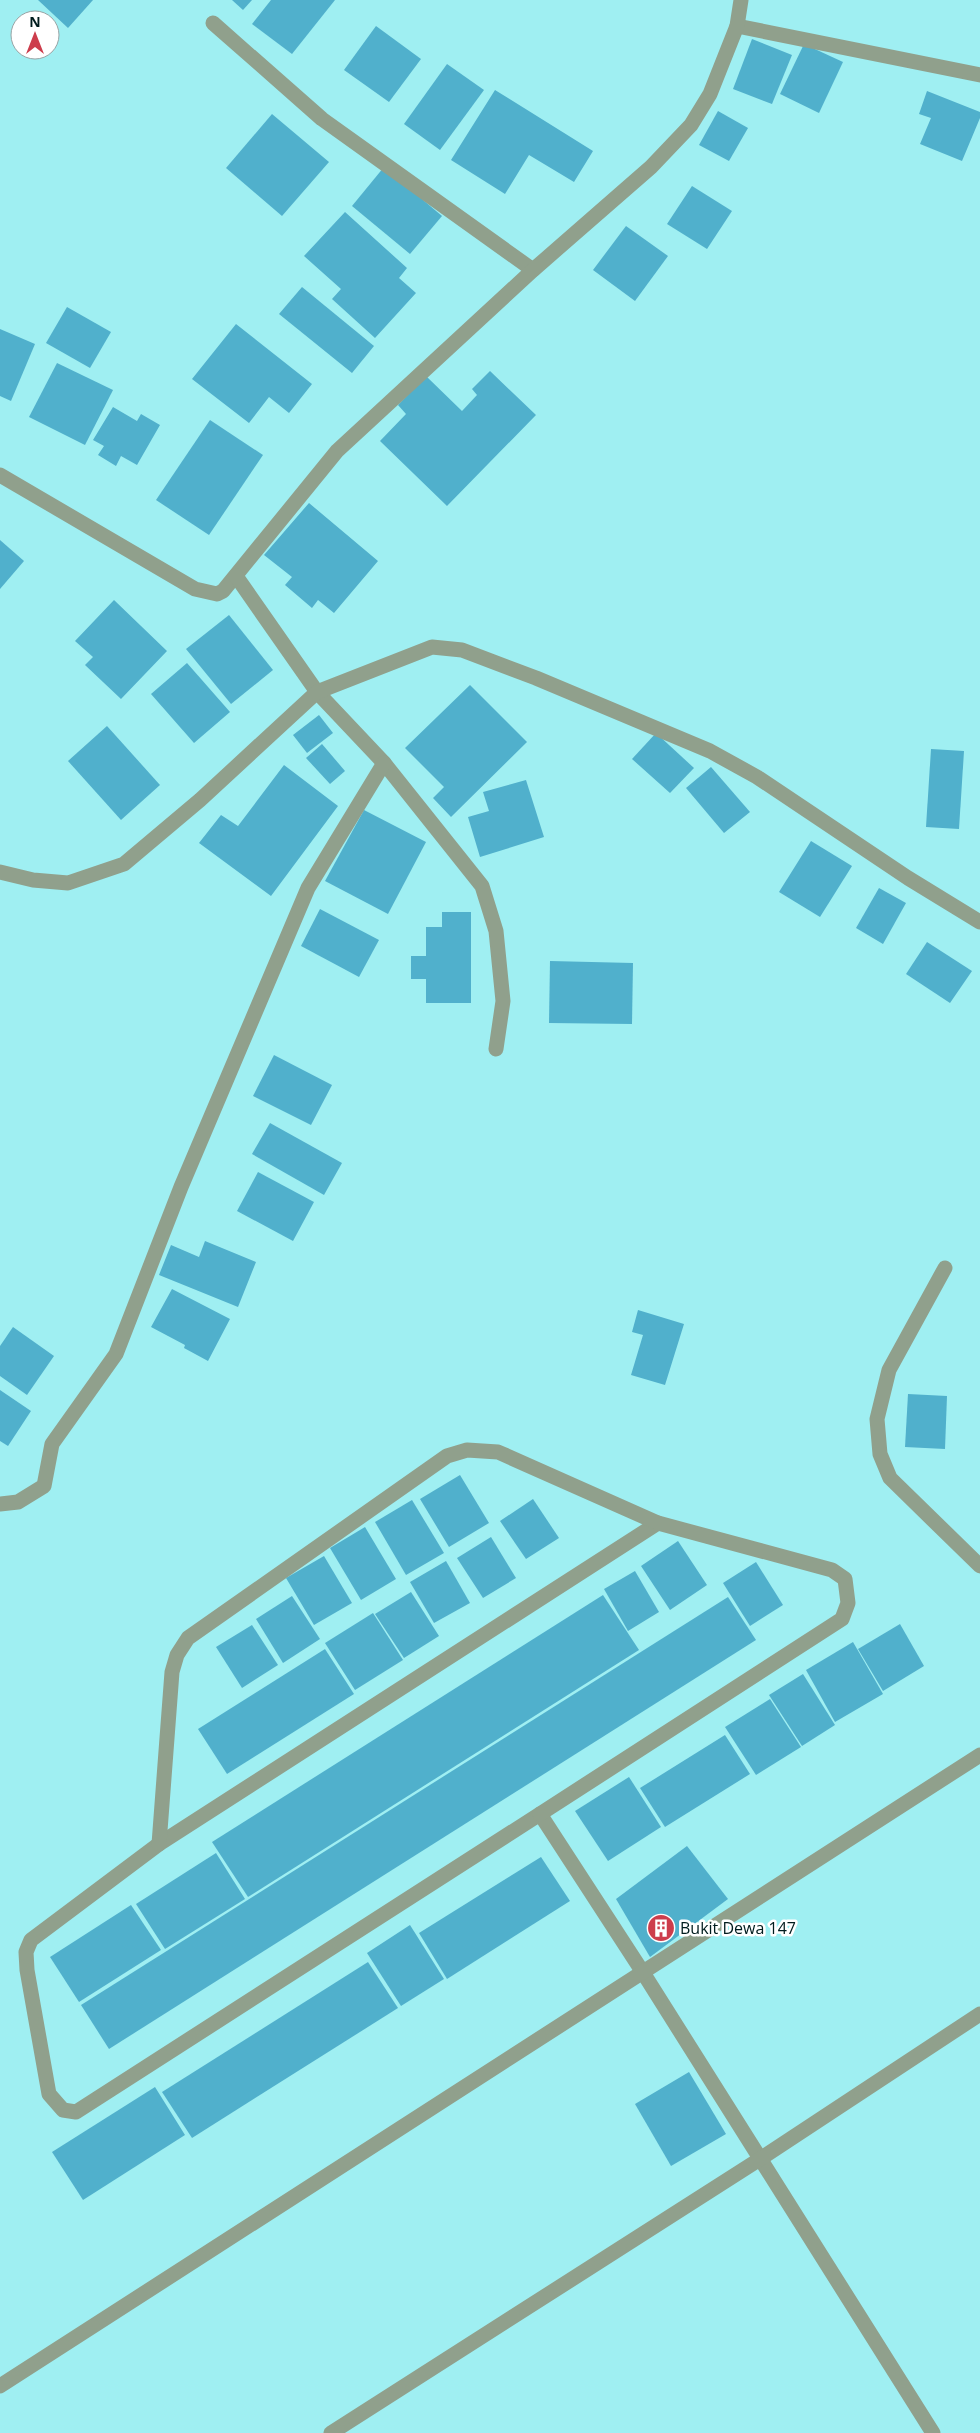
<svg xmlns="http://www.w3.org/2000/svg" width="980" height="2433" font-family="'Open Sans',sans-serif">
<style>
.building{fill:#50b0cc}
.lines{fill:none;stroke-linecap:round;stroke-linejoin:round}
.minor{stroke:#90a08c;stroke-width:15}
.labels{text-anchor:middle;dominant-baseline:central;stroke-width:5;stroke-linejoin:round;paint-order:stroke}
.poi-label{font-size:16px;fill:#001c1e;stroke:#fff;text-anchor:start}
</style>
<rect width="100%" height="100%" fill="#9feff2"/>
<g class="building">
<polygon points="38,0 93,0 68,28"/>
<polygon points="232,0 252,0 243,10"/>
<polygon points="271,0 335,0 292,54 252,24"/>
<polygon points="376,26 421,59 389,102 344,70"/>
<polygon points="752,39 792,55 772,104 733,89"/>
<polygon points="804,44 843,62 819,113 780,94"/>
<polygon points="447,64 484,90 440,150 404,124"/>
<polygon points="495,90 593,151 574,182 529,155 505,194 451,160"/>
<polygon points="927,91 980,112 980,118 962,161 920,144 931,118 919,114"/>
<polygon points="718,111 748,128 729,161 699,145"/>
<polygon points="272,114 329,162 282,216 226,168"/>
<polygon points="384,167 442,216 410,254 352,206"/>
<polygon points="692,186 732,211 707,249 667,224"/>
<polygon points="345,212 407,268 399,278 416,293 375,338 332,299 341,289 304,256"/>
<polygon points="626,226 668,256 635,301 593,270"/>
<polygon points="302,287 374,346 352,373 279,314"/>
<polygon points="67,307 111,332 90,368 46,343"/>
<polygon points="236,324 312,384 289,413 269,397 249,423 192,379"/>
<polygon points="0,329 35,344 11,401 0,396"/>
<polygon points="57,363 113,390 85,445 29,417"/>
<polygon points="490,371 536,415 447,506 380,441 406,414 398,405 426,376 462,411 477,395 472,389"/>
<polygon points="113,407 137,421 141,414 160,425 137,465 121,456 116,466 98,455 104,446 93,440"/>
<polygon points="210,420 263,455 209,535 156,500"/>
<polygon points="309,503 378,561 334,613 318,600 312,608 285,585 292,577 264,555"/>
<polygon points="0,540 24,561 0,589"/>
<polygon points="114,600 167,651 121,699 85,665 93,657 75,641"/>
<polygon points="229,615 273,670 231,704 186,649"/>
<polygon points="187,663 230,712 194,743 151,694"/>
<polygon points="470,685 527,742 451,817 433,798 444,787 405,748"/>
<polygon points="319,715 333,733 307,753 293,735"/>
<polygon points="107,726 160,785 121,820 68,761"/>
<polygon points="656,733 694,768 670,793 632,759"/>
<polygon points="322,744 345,771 330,784 306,758"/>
<polygon points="931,749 964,751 959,829 926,827"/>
<polygon points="284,765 338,806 271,896 199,843 221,815 238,826"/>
<polygon points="711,767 750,812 724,833 686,788"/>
<polygon points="526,780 544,837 480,857 468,817 489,811 483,792"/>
<polygon points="364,810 426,842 388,914 325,881"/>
<polygon points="811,841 852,866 820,917 779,892"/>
<polygon points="879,888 906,903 883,944 856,928"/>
<polygon points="320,909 379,940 359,977 301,946"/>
<polygon points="442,912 471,912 471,1003 426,1003 426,979 411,979 411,956 426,956 426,927 442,927"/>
<polygon points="927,942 972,971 950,1003 906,974"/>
<polygon points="550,961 633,963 632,1024 549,1023"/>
<polygon points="274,1055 332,1085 311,1125 253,1096"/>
<polygon points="270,1123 342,1163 324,1195 252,1154"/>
<polygon points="258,1172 314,1202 293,1241 237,1211"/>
<polygon points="205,1241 256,1262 238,1307 159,1275 171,1245 199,1257"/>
<polygon points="172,1289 230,1319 208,1361 184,1348 185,1345 151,1327"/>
<polygon points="638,1310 684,1324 665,1385 631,1375 643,1335 632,1332"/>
<polygon points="13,1327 54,1356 27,1395 0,1376 0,1346"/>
<polygon points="0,1390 31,1411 8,1446 0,1441"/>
<polygon points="908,1394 947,1396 945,1449 905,1447"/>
<polygon points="460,1475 489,1523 449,1547 420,1499"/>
<polygon points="533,1499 559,1538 526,1559 500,1521"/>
<polygon points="412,1500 444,1553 406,1575 375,1522"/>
<polygon points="365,1527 396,1579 361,1600 330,1548"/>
<polygon points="491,1537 516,1578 483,1598 457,1558"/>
<polygon points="678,1541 707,1585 670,1610 641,1566"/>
<polygon points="324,1556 352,1603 314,1625 286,1578"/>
<polygon points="446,1561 470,1603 434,1623 410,1582"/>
<polygon points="756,1562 783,1605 750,1626 723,1583"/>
<polygon points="635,1571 659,1612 628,1631 604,1589"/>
<polygon points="411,1592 439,1636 404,1658 375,1614"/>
<polygon points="603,1595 639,1650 248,1897 212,1842"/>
<polygon points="292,1596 320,1639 283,1663 256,1619"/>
<polygon points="728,1597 756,1640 109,2049 81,2005"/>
<polygon points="373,1613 403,1660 355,1690 325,1643"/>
<polygon points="900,1624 924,1666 883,1691 858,1649"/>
<polygon points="252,1625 278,1665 242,1688 216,1647"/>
<polygon points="853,1642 883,1694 835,1722 806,1670"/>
<polygon points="325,1649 354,1694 227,1774 198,1729"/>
<polygon points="803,1674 835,1725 802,1746 769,1695"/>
<polygon points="770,1699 801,1747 756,1775 725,1727"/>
<polygon points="725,1735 750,1774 665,1827 640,1788"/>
<polygon points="629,1777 661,1827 608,1861 575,1811"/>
<polygon points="687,1846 728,1899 650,1957 616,1899"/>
<polygon points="216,1853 245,1899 165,1949 136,1904"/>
<polygon points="541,1857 570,1901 447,1979 419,1933"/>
<polygon points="131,1905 161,1950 79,2002 50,1957"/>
<polygon points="410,1925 444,1979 401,2006 367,1953"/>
<polygon points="368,1962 398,2008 192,2138 162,2092"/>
<polygon points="689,2072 726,2134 671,2166 635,2104"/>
<polygon points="155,2087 185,2135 83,2200 52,2152"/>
</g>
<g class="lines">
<g class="minor">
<polyline points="213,23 322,119 533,270"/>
<polyline points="737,26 980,75"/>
<polyline points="0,475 195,589 217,594 223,591 337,451 533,270 651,167 691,125 710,94 737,26 741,0"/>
<polyline points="236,576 317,692 384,763 482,886 496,931 503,1001 496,1049"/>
<polyline points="0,872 33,880 68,883 124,864 200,800 317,692 432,647 462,650 536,678 710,751 757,777 908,878 980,922"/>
<polyline points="945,1268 889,1370 877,1419 880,1454 890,1478 980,1566"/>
<polyline points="0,1504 18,1502 44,1486 52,1444 116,1354 181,1187 308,888 384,763"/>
<polyline points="658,1523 159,1844 31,1940 26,1952 27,1970 49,2094 63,2110 76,2112 540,1814 642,1971 933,2433"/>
<polyline points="159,1844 172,1672 177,1655 188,1638 447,1456 467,1450 498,1452 658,1523 832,1570 845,1579 848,1603 842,1619 540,1814"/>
<polyline points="0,2386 980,1755"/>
<polyline points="331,2433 760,2159 980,2014"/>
</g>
</g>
<defs>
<g id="building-disc" transform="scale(1.4375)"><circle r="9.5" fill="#cd3d4c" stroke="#fff"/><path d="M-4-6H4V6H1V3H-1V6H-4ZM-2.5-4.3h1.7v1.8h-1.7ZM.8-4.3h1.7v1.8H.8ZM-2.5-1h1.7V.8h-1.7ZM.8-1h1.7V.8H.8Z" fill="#fff"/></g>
</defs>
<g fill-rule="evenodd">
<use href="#building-disc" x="661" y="1928"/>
</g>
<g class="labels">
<g class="poi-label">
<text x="680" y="1928">Bukit Dewa 147</text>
</g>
</g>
<g transform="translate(35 35)"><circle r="24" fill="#ffffff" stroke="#99a4a5"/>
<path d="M0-4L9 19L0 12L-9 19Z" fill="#cd3d4c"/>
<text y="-8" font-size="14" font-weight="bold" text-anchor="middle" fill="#001c1e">N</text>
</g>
</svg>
